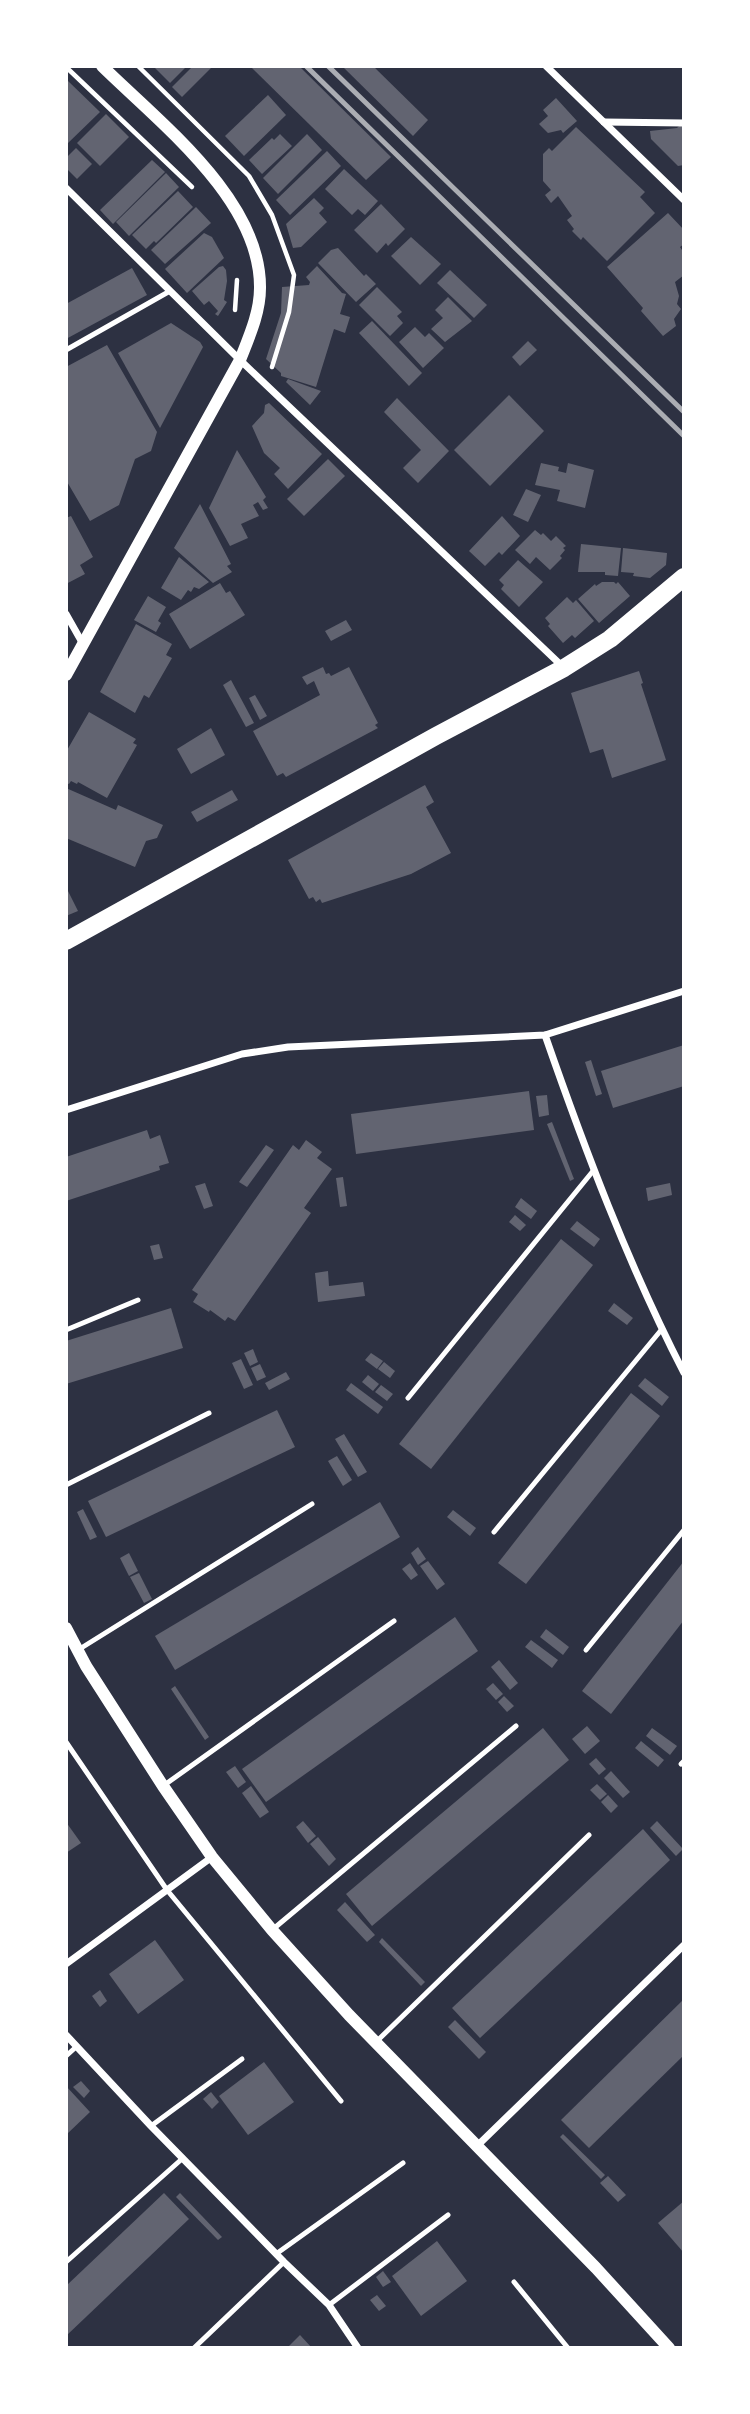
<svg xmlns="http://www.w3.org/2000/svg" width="750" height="2414" font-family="'Times New Roman',serif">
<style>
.building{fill:#626471}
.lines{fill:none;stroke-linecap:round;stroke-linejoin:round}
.path{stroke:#fff;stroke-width:4.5}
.service{stroke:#fff;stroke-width:5}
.minor{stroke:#fff;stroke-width:7}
.tertiary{stroke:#fff;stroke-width:12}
.primary{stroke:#fff;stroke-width:18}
.rail{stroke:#abadb3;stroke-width:5}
</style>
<rect width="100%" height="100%" fill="#2d3142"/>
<g class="building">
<polygon points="153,66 187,66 170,83"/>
<polygon points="193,66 213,66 182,97 172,87"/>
<polygon points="250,66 299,66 391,157 366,180"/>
<polygon points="342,66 373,66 428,120 413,136"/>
<polygon points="66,79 100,112 66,145"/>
<polygon points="268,95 286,115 244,156 225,136"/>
<polygon points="556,98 577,121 563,133 561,130 548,133 539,124 548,116 543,110"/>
<polygon points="106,114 129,137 100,166 77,143"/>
<polygon points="680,125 684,125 684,165 678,166 651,139 650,131 677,128"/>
<polygon points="576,127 645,192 640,197 655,213 607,261 583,237 581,240 572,231 574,229 567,220 572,216 558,196 551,203 545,195 551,190 543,181 543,154 549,148 552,151"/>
<polygon points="280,134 292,146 262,174 249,160 272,138 274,140"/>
<polygon points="307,134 322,150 278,194 263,178"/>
<polygon points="76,148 92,164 77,179 66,168 66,158"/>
<polygon points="327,151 341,166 290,215 276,200"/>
<polygon points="152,160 165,172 113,224 100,210"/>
<polygon points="344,169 378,201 365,215 358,209 352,215 325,189"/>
<polygon points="166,173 179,187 129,236 116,222"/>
<polygon points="178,191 193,207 156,243 154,241 146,249 132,235"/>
<polygon points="314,198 324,208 319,213 327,222 301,247 293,248 286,224"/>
<polygon points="381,204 405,229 388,246 386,243 377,253 354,230"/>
<polygon points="196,207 211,223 165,264 151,250"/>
<polygon points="668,213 684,230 684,244 680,247 684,253 682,271 684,275 675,282 679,296 677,304 681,309 674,319 676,326 663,336 641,311 643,308 607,267"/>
<polygon points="204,233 212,237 224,258 187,293 165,269"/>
<polygon points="411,237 441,264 420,285 391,256"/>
<polygon points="338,248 364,276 366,274 376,284 356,302 318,263 331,250"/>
<polygon points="223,266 226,270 227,281 224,300 227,302 218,316 215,314 218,311 209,301 204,305 192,291 219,267"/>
<polygon points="317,266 342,293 346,294 340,314 350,317 345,333 334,329 316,387 281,376 281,373 266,359 281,313 282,287 309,285 310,282 306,277"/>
<polygon points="132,268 147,295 66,339 66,304"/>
<polygon points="450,270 487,305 474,318 437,283"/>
<polygon points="377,287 402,312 397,316 403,323 390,336 359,305"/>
<polygon points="448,297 472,321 445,342 431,329 443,318 435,310"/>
<polygon points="372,321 422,373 409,386 359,333"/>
<polygon points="171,323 200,342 203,347 160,428 118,353"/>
<polygon points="415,327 425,337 429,333 444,348 423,368 399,342"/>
<polygon points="528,341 537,350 520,366 512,357"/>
<polygon points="107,345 157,432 151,451 135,459 119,505 90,521 66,480 66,367"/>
<polygon points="288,379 321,391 310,405 286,382"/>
<polygon points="509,395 544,431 490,486 454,450"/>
<polygon points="397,398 449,451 418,483 403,468 421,450 384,412"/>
<polygon points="269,403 322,454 288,489 274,474 280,468 264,453 252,426 264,413 265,405"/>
<polygon points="237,450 266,497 263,500 268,508 263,510 258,502 253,505 259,516 241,524 248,538 230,546 209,508"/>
<polygon points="328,459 345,476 304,516 287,499"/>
<polygon points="541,463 559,467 558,471 566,473 568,463 594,470 585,508 557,501 560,490 535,485"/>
<polygon points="526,489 541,495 528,522 513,515"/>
<polygon points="200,504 231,564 227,566 232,572 213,583 174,548"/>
<polygon points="71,516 93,557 80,565 85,574 66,584 66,518"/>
<polygon points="502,516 520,536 502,555 499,552 485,566 469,551"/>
<polygon points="535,530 541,535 543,533 551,541 556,536 566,546 563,548 565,550 560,556 562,558 550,570 536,557 530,564 515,550"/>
<polygon points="581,544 621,548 618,576 605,575 605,572 578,572"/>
<polygon points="623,548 667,553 666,565 650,578 633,576 634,573 621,572"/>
<polygon points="179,557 209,582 199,589 194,587 191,592 188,590 181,600 161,588"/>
<polygon points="518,560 543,582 519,607 501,589 504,585 499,580"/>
<polygon points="602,582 614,582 616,584 618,582 630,596 599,623 578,599 595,584 596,586"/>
<polygon points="220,583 226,593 230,591 245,615 190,649 169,614"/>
<polygon points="148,596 166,607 158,621 161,623 156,632 134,620"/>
<polygon points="567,597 573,603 576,600 594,621 575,638 572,635 563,643 548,626 550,624 545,618"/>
<polygon points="346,620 352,630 331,641 325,631"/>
<polygon points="136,624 172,644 166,655 172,658 149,698 144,695 135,713 100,692"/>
<polygon points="323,667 326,674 329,673 331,676 349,667 378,723 375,725 378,728 286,777 283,773 277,776 253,731 320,695 314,681 307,685 302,677"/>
<polygon points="639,671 643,683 641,684 666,760 612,778 603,749 590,753 571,693"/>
<polygon points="231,680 254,723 246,727 223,685"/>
<polygon points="255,695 267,716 260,720 249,698"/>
<polygon points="89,712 136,739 133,743 137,745 107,798 78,782 77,784 71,781 69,784 66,783 66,752"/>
<polygon points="211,728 225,755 191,774 177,749"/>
<polygon points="425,785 434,802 426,807 451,853 411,874 322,903 320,899 316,902 313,897 309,899 288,860"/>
<polygon points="66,788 116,810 118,805 163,825 157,838 146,841 135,867 66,838"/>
<polygon points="232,790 238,800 197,822 191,812"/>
<polygon points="66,887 78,911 66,916"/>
<polygon points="684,1045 684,1086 613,1108 601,1071"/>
<polygon points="591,1060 602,1094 596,1096 585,1062"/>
<polygon points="529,1091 534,1130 356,1154 351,1114"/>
<polygon points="547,1095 549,1115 539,1117 536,1096"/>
<polygon points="552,1122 574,1179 570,1181 547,1124"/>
<polygon points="147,1130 150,1139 160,1135 169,1163 159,1166 160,1170 66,1201 66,1157"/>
<polygon points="306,1140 322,1152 317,1158 332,1169 304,1208 311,1213 235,1321 228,1317 225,1321 210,1310 209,1312 193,1302 198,1294 192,1290 293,1145 299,1150"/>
<polygon points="266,1145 274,1150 247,1187 239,1182"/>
<polygon points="343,1177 347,1206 340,1207 336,1178"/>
<polygon points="205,1183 213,1206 204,1209 195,1186"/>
<polygon points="670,1183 672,1195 648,1201 646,1188"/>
<polygon points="521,1198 537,1211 531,1219 515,1207"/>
<polygon points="515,1215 526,1225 520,1231 509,1222"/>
<polygon points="577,1221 600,1239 594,1247 570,1229"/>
<polygon points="561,1239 593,1265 431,1469 399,1444"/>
<polygon points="159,1244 163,1258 154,1260 150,1246"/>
<polygon points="328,1271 329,1286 363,1282 365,1296 318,1302 315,1273"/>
<polygon points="614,1303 633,1318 627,1325 608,1311"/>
<polygon points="171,1308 183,1348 66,1384 66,1341"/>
<polygon points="253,1349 258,1362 250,1366 244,1353"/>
<polygon points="371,1353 383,1361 377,1369 365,1360"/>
<polygon points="241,1359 253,1385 244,1389 232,1363"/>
<polygon points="384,1362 395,1371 390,1378 378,1369"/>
<polygon points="260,1364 266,1377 257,1381 251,1368"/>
<polygon points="286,1372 290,1379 269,1390 265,1383"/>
<polygon points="368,1375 379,1384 373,1391 362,1382"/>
<polygon points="645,1378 669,1397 662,1406 638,1386"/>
<polygon points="351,1383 383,1407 378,1414 346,1390"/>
<polygon points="381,1385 393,1394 387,1401 375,1392"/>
<polygon points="631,1393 660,1416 526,1584 498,1563"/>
<polygon points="277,1410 295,1447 106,1537 88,1501"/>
<polygon points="344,1434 367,1472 358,1477 335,1439"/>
<polygon points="337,1456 352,1480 343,1486 328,1461"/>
<polygon points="380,1502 400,1537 175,1670 155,1636"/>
<polygon points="83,1509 97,1537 90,1540 77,1512"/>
<polygon points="453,1510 476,1528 470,1536 447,1517"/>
<polygon points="418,1547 426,1559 418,1565 411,1553"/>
<polygon points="129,1553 138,1571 129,1576 120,1558"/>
<polygon points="428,1561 445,1584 437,1590 420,1566"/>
<polygon points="684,1561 684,1620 611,1714 582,1691"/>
<polygon points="410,1563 418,1575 411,1580 402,1569"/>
<polygon points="139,1573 152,1599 144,1603 130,1577"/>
<polygon points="455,1617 478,1651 266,1802 242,1769"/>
<polygon points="546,1629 569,1647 563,1655 540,1637"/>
<polygon points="531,1640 558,1660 552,1668 525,1647"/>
<polygon points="499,1660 518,1683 510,1690 491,1667"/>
<polygon points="493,1683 503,1694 496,1700 486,1689"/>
<polygon points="175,1686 209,1737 205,1740 171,1689"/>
<polygon points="504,1696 514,1706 507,1712 498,1702"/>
<polygon points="587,1726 600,1741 585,1754 572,1739"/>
<polygon points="543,1728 569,1760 372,1926 346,1894"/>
<polygon points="652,1728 677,1746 670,1755 646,1736"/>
<polygon points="641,1741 664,1760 658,1767 635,1748"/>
<polygon points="596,1758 606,1769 599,1775 589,1764"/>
<polygon points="235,1766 246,1782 238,1788 226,1772"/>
<polygon points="611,1771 630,1792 623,1798 604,1778"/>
<polygon points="597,1784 607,1794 600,1800 590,1790"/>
<polygon points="251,1786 269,1812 260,1818 242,1793"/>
<polygon points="608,1795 618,1806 611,1813 601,1802"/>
<polygon points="303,1821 316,1836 308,1843 296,1827"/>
<polygon points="657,1821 683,1849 676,1856 650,1828"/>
<polygon points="66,1822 81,1843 66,1853"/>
<polygon points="643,1829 670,1860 480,2038 452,2008"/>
<polygon points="318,1837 336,1859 329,1866 310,1844"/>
<polygon points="345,1902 375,1935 367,1942 337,1910"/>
<polygon points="382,1938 425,1982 421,1986 379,1942"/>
<polygon points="155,1940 184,1980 138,2014 109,1974"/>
<polygon points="100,1990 107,2001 100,2007 92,1996"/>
<polygon points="684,1999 684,2055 589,2148 561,2120"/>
<polygon points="455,2020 486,2052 479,2059 448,2027"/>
<polygon points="264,2062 294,2102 248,2135 219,2096"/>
<polygon points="81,2081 90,2091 84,2098 73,2087"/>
<polygon points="66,2086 90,2112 66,2135"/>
<polygon points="211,2092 219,2102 212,2109 203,2099"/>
<polygon points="563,2134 605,2175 601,2179 560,2137"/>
<polygon points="608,2176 626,2195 618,2202 600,2183"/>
<polygon points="164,2193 189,2219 66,2336 66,2286"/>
<polygon points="180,2193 222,2237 218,2240 176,2197"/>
<polygon points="684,2201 684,2253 658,2223"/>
<polygon points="437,2241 467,2281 421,2316 392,2276"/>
<polygon points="383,2271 391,2282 383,2287 376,2277"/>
<polygon points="377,2295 386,2306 379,2311 370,2300"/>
<polygon points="300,2335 312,2348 287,2348"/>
</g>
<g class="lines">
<g class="path">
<polyline points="138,66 249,176 272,215 294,275 289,312 272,367"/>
<polyline points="66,67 192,187"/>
<polyline points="235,310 237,280"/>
</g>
<g class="service">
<polyline points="66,350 170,291"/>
<polyline points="66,1330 138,1300"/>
<polyline points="408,1398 593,1171"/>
<polyline points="66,1485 209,1413"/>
<polyline points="494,1532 662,1329"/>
<polyline points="78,1650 312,1504"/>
<polyline points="586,1650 684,1530"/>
<polyline points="66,1742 167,1890 341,2101"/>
<polyline points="681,1764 684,1761"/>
<polyline points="163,1786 394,1621"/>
<polyline points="272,1930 516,1726"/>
<polyline points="376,2042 589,1835"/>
<polyline points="66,2056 76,2047"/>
<polyline points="151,2126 242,2059"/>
<polyline points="276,2254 403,2163"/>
<polyline points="66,2262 183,2158"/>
<polyline points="514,2282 568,2348"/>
<polyline points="329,2305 448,2215"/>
<polyline points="194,2348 284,2262"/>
</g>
<g class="minor">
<polyline points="546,66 684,200"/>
<polyline points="604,122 684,123"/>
<polyline points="66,188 240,360 562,666"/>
<polyline points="66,614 83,644"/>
<path d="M545 1035C585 1150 628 1264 684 1373"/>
<polyline points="66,1110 242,1054 288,1047 545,1035 684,991"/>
<polyline points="66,1964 212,1857"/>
<polyline points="66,2035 151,2126 284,2262 329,2305 358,2348"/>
<polyline points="477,2146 684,1945"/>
</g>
<g class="tertiary">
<path d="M66 675 240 360C249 337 260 313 260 288 261 200 160 123 102 66"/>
<polyline points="66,1628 86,1666 163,1786 212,1857 272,1930 349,2015 596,2268 669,2348"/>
</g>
<polyline class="primary" points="66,941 436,736 564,668 610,639 684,577"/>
<g class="rail">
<polyline points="306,66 684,436"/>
<polyline points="328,66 684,412"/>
</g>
</g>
<rect width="750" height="2414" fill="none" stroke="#ffffff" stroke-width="136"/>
</svg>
